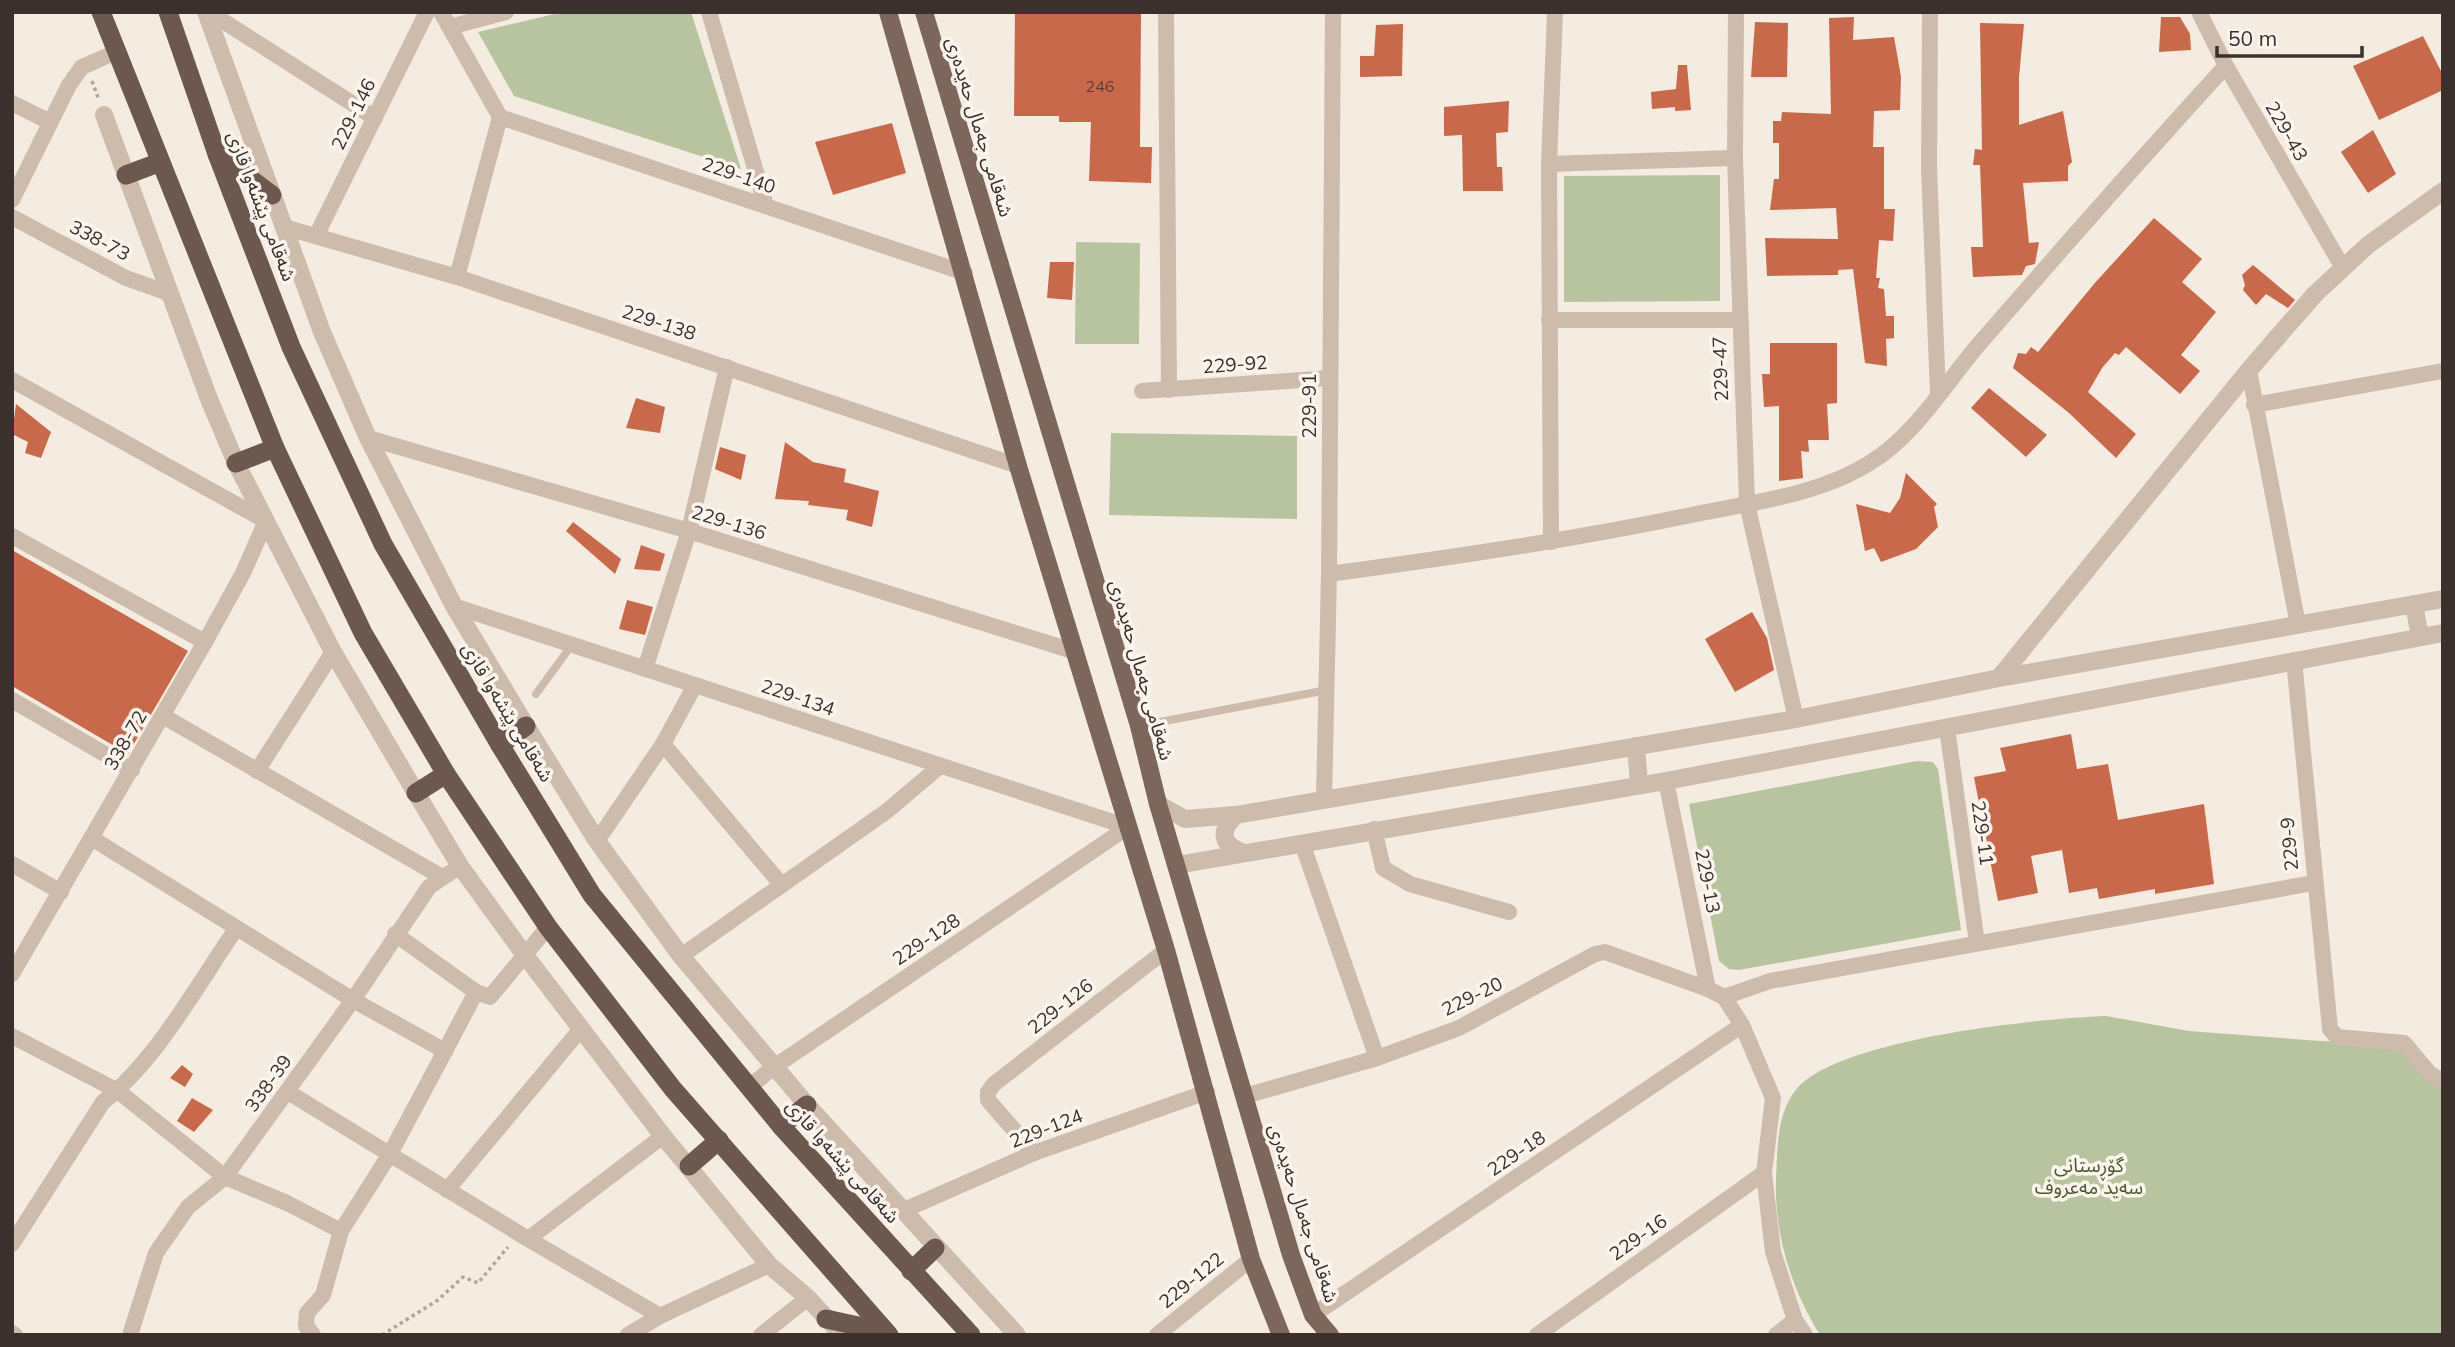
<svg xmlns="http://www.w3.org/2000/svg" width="2455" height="1347" font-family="Mulish,'Noto Sans Arabic',sans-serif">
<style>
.green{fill:#b8c4a0}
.building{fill:#c8694b}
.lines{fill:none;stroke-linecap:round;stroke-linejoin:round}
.path{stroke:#b9a596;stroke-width:3.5;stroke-dasharray:3.5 3.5;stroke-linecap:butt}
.service{stroke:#cdbbac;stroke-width:8}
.minor{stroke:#cdbbac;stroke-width:16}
.tertiary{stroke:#cdbbac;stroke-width:18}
.primary{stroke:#7d675c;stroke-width:18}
.trunk{stroke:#6c584f;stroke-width:19}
.labels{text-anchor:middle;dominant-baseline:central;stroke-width:7;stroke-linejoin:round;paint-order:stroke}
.number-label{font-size:16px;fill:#5e3e33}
.street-label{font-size:19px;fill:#3b302b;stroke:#fbf5ee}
.park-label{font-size:19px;fill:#4a5a2e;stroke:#fbf5ee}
</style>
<rect width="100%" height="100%" fill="#f4ebe1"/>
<g class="green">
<polygon points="563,12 691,12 741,169 514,96 478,32"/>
<polygon points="1720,175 1720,301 1564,302 1564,176"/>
<polygon points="1076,242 1140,243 1139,344 1075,344"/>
<polygon points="1111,433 1297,436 1297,519 1109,515"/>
<polygon points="1917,761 1933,762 1938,769 1961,930 1739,970 1729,969 1719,961 1689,804"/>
<path d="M2106 1016 2189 1031 2320 1041 2395 1043 2443 1081V1335H1820C1791 1288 1774 1234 1776 1178 1778 1148 1776 1116 1795 1091 1833 1039 2041 1018 2106 1016Z"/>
</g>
<g class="building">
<polygon points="1015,12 1141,12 1140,147 1152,147 1151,183 1089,181 1091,122 1059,122 1059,116 1014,116"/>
<polygon points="1854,17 1853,40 1894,37 1901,77 1900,110 1874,111 1873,147 1884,147 1884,209 1895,209 1893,241 1879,240 1876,278 1880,278 1878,288 1884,289 1886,316 1894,316 1894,338 1886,339 1887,366 1865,363 1853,269 1838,270 1838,275 1767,276 1765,238 1838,239 1836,208 1770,210 1774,179 1779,179 1779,143 1773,143 1773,121 1781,121 1782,112 1831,114 1829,18"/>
<polygon points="2161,17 2180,17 2190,34 2191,50 2159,52"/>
<polygon points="1755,22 1788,23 1787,77 1751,77"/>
<polygon points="1980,23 2024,24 2019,77 2019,125 2063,111 2072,162 2068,166 2068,181 2023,183 2029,243 2039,242 2035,264 2026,266 2022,275 1973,277 1971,247 1983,247 1980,165 1973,165 1975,149 1982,150"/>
<polygon points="1403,24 1402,76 1360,77 1360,56 1374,56 1376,25"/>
<polygon points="2423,36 2443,75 2443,90 2379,120 2353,66"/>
<polygon points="1678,65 1687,65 1691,110 1675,111 1675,107 1652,109 1651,92 1676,89"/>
<polygon points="1509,101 1508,132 1496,133 1497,167 1502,167 1503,191 1463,191 1462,135 1444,136 1444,107"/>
<polygon points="892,123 906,173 833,195 815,142"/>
<polygon points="2373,130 2396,174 2368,193 2341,152"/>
<polygon points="2154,218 2202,259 2182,282 2216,312 2181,355 2200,371 2180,394 2126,347 2119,355 2115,353 2102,368 2088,392 2136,434 2116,458 2069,413 2013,368 2018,353 2026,354 2031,347 2038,352 2094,284"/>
<polygon points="1050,262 1074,262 1072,300 1047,298"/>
<polygon points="2253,265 2295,300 2288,308 2266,294 2256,305 2243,290 2245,285 2242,275"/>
<polygon points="1770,343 1837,343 1837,403 1827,404 1829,440 1808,440 1809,452 1801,451 1803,478 1779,481 1779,406 1764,407 1762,374 1770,374"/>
<polygon points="1989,388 2047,435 2026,457 1971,408"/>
<polygon points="636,398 665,407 660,433 626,428"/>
<polygon points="16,404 51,432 41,458 25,453 28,442 12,434"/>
<polygon points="785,442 813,462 846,469 844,482 879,491 872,527 846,520 848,510 808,505 809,501 775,499"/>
<polygon points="720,447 746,455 741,480 715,469"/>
<polygon points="1906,473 1937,504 1934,507 1938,527 1916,549 1881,562 1874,548 1865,551 1856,504 1890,513 1900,498"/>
<polygon points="573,522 621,559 615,574 566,531"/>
<polygon points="641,545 665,554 660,571 634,569"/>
<polygon points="12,550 188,651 128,754 12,686"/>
<polygon points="627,600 653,607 645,635 619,629"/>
<polygon points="1752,612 1767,638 1774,670 1735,692 1705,639"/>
<polygon points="2071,734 2077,769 2108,764 2118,820 2204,804 2214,884 2155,894 2155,889 2099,899 2097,888 2069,893 2062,850 2031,856 2038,893 1998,901 1974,777 2006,771 2000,748"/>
<polygon points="182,1065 193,1074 185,1087 170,1078"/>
<polygon points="192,1098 213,1110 194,1132 177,1121"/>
</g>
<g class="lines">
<g class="path">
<polyline points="92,81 99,100"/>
<polyline points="382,1335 438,1300 463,1277 478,1283 508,1247"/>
</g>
<g class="service">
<polyline points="536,694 571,646"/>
<polyline points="1139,726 1327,690"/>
</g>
<g class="minor">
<polyline points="209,12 375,118"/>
<polyline points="441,12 500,117 457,277"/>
<polyline points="709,12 766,206"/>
<polyline points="1166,12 1169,390"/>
<polyline points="1736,12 1735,158 1747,504 1796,719"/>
<polyline points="1930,12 1929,168 1938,394"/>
<polyline points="2199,12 2226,66 2343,268"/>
<polyline points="450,27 506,12"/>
<polyline points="12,103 50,122"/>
<polyline points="500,117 965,273"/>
<polyline points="1549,164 1735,158"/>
<polyline points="12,200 69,85 82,67 116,52"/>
<polyline points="12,217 126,278 171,294"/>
<polyline points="284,227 457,277 1018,466"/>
<polyline points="317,234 427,12"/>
<polyline points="1549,320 1739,320"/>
<polyline points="2249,370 2298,625"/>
<polyline points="12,380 266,521 243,573 205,642 12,974"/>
<polyline points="1142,391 1330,378"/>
<polyline points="2254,405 2443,371"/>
<polyline points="368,438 689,531 1076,652"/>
<polyline points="12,536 205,642"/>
<polyline points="1551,542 1549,164 1555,12"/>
<path d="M1329 574C1454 557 1578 539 1701 513 1757 502 1819 494 1868 464 1914 437 1945 384 1979 344 2060 251 2142 157 2226 66"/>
<polyline points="454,606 1128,827"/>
<polyline points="2294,660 2330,1029 2337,1037 2404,1043 2430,1074 2443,1081"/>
<polyline points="645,669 689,531 727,367"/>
<polyline points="12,700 132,770"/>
<polyline points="163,716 442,877"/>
<polyline points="1947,728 1977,943"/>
<polyline points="663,744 780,883"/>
<polyline points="257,771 333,652"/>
<polyline points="1666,781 1708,989"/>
<polyline points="1324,799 1329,574 1333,12"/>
<polyline points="1374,829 1383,868 1410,884 1509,912"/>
<polyline points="93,839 353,1000 445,1051 390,1154 341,1231 323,1295 307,1313 306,1326 313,1335"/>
<polyline points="597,841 663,744 695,685"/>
<polyline points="1302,843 1377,1058"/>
<polyline points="12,864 61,892"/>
<polyline points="395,934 476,992 490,997 548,927"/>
<polyline points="681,956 887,811 939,767"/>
<polyline points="1724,997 1770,981 2313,883"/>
<polyline points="12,1036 118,1091 225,1177 287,1203 341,1231"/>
<polyline points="445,1051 476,992"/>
<polyline points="748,1088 774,1067 1128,827"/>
<polyline points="288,1092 528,1239 660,1316"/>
<polyline points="1245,1096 1377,1058 1459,1028 1595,954 1605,952 1708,989 1724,997 1742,1025 1773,1098 1764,1173 1773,1252 1795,1320 1805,1335"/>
<polyline points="1034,1153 988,1100 988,1092 994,1084 1166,950"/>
<polyline points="447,1190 580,1030"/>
<polyline points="902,1211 1034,1153 1207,1092"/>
<polyline points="528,1239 663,1136"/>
<path d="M12 1244 103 1102C157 1060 197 985 236 929"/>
<polyline points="1313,1315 1742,1025"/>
<polyline points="12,1333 15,1335"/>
<polyline points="130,1335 156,1253 188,1207 225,1177 353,1000 429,887 460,866"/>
<polyline points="628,1335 660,1316 769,1265"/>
<polyline points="761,1335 808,1298"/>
<polyline points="1157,1335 1251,1259"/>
<polyline points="1537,1335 1764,1173"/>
<polyline points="1776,1335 1795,1320"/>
</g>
<g class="tertiary">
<polyline points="206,12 322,332 368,438 454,606 526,726 597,841 681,956 807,1105 1017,1335"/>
<polyline points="104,115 209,399 236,463 333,652 416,793 460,866 524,954 663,1136 769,1265 808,1298 842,1335"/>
<polyline points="2414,604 2420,637"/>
<polyline points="1999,678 2249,370 2315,294 2368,245 2443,191"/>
<polyline points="1636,746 1639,785"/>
<polyline points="1158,804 1185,819 1236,815 1796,719 1999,678 2443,599"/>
<path d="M1236 815C1220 830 1220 843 1241 852"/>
<polyline points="1177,865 1666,781 2443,633"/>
</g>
<g class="primary">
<polyline points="888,12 1018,466 1166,950 1251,1259 1281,1335"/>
<polyline points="924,12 1139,726 1158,804 1291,1255 1313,1315 1330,1335"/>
</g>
<g class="trunk">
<polyline points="101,12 275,448 363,633 446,774 548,927 673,1089 889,1335"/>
<polyline points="168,12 217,154 291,347 383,544 500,745 592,895 781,1126 971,1335"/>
<polyline points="217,154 272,195"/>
<polyline points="126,175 158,163"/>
<polyline points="236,463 275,448"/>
<polyline points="500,745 526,726"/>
<polyline points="416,793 446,774"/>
<polyline points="781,1126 807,1105"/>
<polyline points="689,1166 719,1140"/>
<polyline points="911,1271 935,1248"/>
<polyline points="826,1319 886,1332"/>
</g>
</g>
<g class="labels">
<g class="number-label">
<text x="1100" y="86">246</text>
</g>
<g class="street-label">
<text transform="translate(353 114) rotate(-64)">229-146</text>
<text transform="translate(980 127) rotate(73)">شەقامی جەمال حەیدەری</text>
<text transform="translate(2287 131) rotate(60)">229-43</text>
<text transform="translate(739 175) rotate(19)">229-140</text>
<text transform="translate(262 206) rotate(69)">شەقامی پێشەوا قازی</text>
<text transform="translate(100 240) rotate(28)">338-73</text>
<text transform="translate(659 322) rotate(18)">229-138</text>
<text transform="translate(1235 364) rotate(-4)">229-92</text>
<text transform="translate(1720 369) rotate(-92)">229-47</text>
<text transform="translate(1309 406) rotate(-90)">229-91</text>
<text transform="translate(729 522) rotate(17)">229-136</text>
<text transform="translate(1142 670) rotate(74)">شەقامی جەمال حەیدەری</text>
<text transform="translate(798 697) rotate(19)">229-134</text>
<text transform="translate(508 712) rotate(59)">شەقامی پێشەوا قازی</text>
<text transform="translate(125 740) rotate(-60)">338-72</text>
<text transform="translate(1983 833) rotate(82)">229-11</text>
<text transform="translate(2289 844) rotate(-95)">229-9</text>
<text transform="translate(1708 881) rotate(79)">229-13</text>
<text transform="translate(926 939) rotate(-34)">229-128</text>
<text transform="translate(1472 996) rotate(-26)">229-20</text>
<text transform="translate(1060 1006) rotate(-38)">229-126</text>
<text transform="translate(268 1083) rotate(-54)">338-39</text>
<text transform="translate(1046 1128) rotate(-21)">229-124</text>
<text transform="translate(1516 1153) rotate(-34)">229-18</text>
<text transform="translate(843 1161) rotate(48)">شەقامی پێشەوا قازی</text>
<text transform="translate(1304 1213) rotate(72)">شەقامی جەمال حەیدەری</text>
<text transform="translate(1638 1237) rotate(-35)">229-16</text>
<text transform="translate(1191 1280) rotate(-39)">229-122</text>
</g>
<g class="park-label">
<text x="2089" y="1165">گۆڕستانی<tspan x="2089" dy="22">سەید مەعروف</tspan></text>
</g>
</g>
<rect width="2455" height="1347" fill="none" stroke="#3b302b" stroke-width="28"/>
<path d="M2217 46v10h145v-10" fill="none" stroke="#3b302b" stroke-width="3.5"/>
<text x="2228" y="46" font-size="21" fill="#3b302b" stroke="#fbf5ee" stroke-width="5" paint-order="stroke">50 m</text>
</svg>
